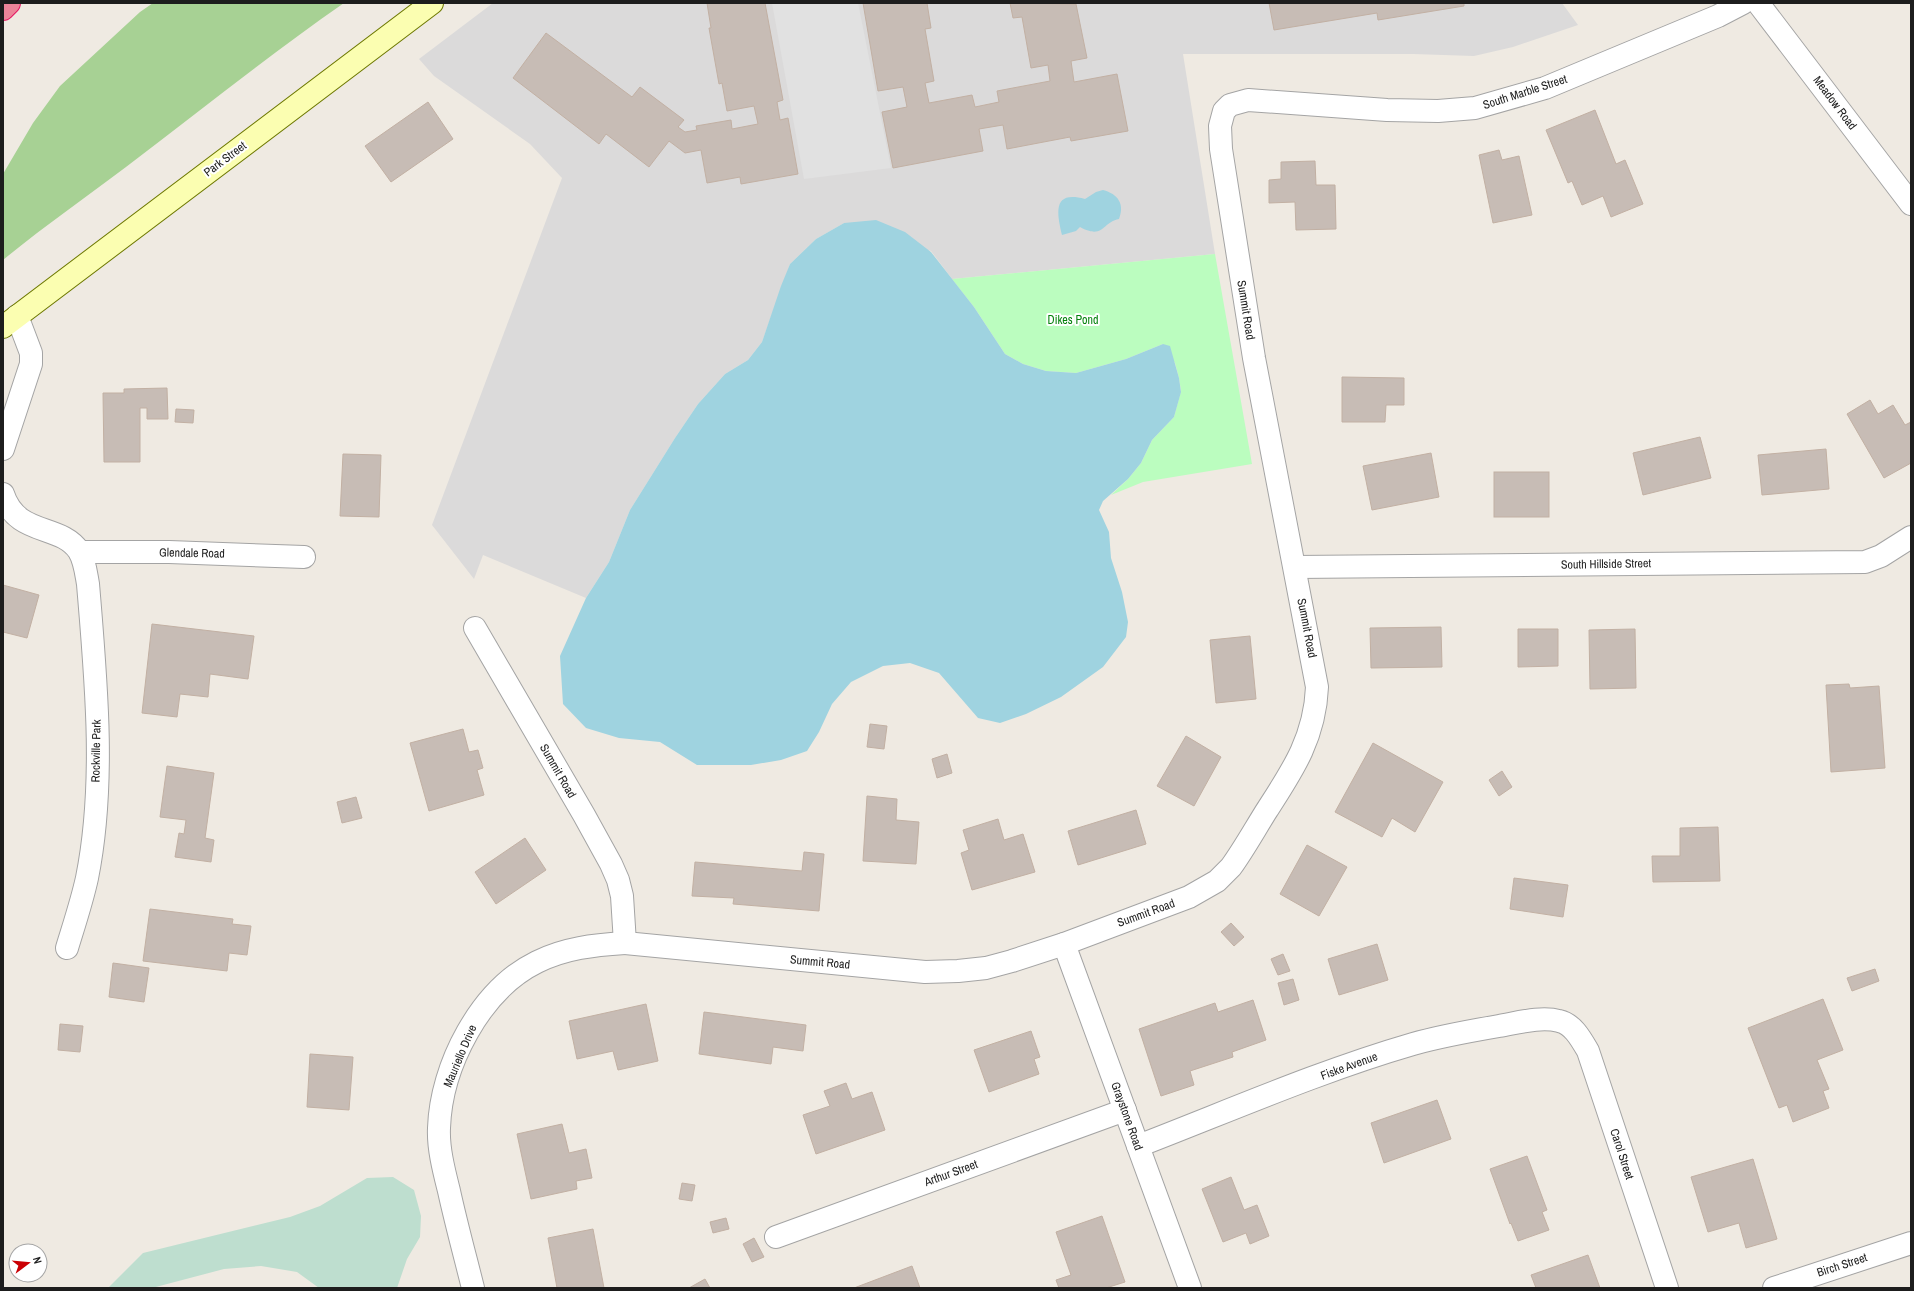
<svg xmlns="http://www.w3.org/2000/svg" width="1914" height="1291" font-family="'Archivo Narrow',sans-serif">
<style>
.residential{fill:#dbdada}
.forest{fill:#a7d194}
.wetland{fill:#bedecf}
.park{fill:#bbfdbf}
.parking{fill:#e1e1e1}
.water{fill:#9fd3e0}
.building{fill:#c7bcb5;stroke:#c2b0a3}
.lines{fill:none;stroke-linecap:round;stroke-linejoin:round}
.street-casing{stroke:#a4a4a4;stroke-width:24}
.secondary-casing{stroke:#6d7800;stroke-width:24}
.highway-casing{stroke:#e51762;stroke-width:24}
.street{stroke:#fff;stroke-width:22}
.secondary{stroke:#fbfeb1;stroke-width:22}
.highway{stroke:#ec8499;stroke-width:22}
.labels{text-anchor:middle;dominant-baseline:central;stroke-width:4;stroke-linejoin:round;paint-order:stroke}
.street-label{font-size:12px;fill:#1d1d1d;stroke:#fff}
.park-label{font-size:12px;fill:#04820c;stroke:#fff}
</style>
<rect width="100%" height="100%" fill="#efeae2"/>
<polygon class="residential" points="493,3 1562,3 1578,25 1513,47 1474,56 1413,54 1183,54 1215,254 952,279 931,251 844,223 816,239 790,264 762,342 748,360 725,374 698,404 675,438 630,510 609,562 586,598 483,555 474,579 432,525 562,178 530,144 434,76 419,59"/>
<path class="forest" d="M153 3H344C269 55 199 112 126 167 85 198 43 227 3 260V174L33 123 60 86 140 12Z"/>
<polygon class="wetland" points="393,1177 414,1190 421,1216 420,1237 407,1259 397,1288 319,1288 297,1272 261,1266 224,1269 152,1288 108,1288 143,1253 290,1217 320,1206 367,1178"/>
<polygon class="park" points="1215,254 1252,464 1143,482 1111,495 1128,479 1141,463 1152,440 1174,417 1181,391 1179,378 1175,363 1163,344 1126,359 1076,373 1046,371 1023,364 1005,354 974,307 952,279"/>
<polygon class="parking" points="772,3 858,3 891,168 804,179"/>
<g class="water">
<path d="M1103 190C1118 194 1125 204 1119 219 1102 222 1104 240 1080 227L1076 231 1062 235C1057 213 1052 190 1085 199L1096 192Z"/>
<polygon points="876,220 905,232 931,252 974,307 1005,354 1023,364 1046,371 1076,373 1126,359 1163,344 1170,346 1179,378 1181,392 1174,417 1152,440 1141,463 1128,479 1103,501 1099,510 1109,532 1111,558 1122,592 1128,622 1126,637 1103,667 1061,697 1026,714 1000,723 978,718 939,673 910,663 883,666 851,682 832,704 819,732 807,751 781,760 751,765 697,765 660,742 619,738 586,728 563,704 560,656 586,598 609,562 630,510 675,438 698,404 725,374 748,360 762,342 781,286 790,264 816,239 844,223"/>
</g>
<g class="building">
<polygon points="707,3 765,3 783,100 777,102 780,120 788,118 798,174 741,184 740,177 707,183 701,150 685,153 669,141 649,167 606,134 599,144 513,78 546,33 632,97 640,87 684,120 678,127 685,132 697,130 696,126 731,120 732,129 758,124 754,106 727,111 722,83 719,84 709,28 711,28"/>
<polygon points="863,3 927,3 931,28 925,29 934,81 925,83 929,103 972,95 975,107 999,102 997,91 1050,81 1048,65 1031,68 1022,17 1013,18 1010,3 1076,4 1087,58 1071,61 1074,82 1117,74 1128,131 1071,141 1070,137 1007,149 1003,125 979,129 983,151 893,168 882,112 907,107 903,87 878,91"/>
<polygon points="1269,3 1464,3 1464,6 1378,20 1377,13 1274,30"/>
<polygon points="428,102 453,139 391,182 365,146"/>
<polygon points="1595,110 1616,164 1625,160 1643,204 1611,217 1603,196 1582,205 1572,181 1568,183 1546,130"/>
<polygon points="1499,150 1502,160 1519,156 1532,215 1493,223 1479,155"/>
<polygon points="1315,161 1316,185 1335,185 1336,229 1296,230 1295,202 1269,203 1269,180 1281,179 1281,162"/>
<polygon points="1342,377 1404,378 1404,405 1386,405 1385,422 1342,422"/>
<polygon points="167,388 168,419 147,419 147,408 140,408 140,462 104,462 103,393 124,393 124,389"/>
<polygon points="1870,400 1878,414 1893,405 1905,425 1911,422 1911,463 1884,478 1847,414"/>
<polygon points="176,409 194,410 193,423 175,422"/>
<polygon points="1700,437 1711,478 1643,495 1633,453"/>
<polygon points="1826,449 1829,489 1762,495 1758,455"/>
<polygon points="1431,453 1439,497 1372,510 1363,466"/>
<polygon points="343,454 381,455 379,517 340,516"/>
<rect x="1494" y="472" width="55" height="45"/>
<polygon points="3,585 39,595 27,638 3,632"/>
<polygon points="152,624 254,636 248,679 210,674 208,697 180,694 177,717 142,713"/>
<polygon points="1441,627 1442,667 1371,668 1370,628"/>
<polygon points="1518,629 1558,629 1558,666 1518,667"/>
<polygon points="1635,629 1636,688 1590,689 1589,630"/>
<polygon points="1250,636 1256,699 1216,703 1210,640"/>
<polygon points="1849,684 1850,688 1879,686 1885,768 1831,772 1826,685"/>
<polygon points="870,724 887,726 884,749 867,747"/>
<polygon points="463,729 469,752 478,750 483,768 477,770 484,795 429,811 410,743"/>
<polygon points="1186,736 1221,757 1194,806 1157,786"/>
<polygon points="1373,743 1443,782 1415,832 1392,818 1382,837 1335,812"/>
<polygon points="947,754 952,773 937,778 932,759"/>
<polygon points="167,766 214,773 205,838 214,840 211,862 175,857 179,833 184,834 186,820 160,817"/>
<polygon points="1502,771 1512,787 1499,796 1489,780"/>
<polygon points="867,796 897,799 896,820 919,822 916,864 863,861"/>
<polygon points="356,797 362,818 342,823 337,802"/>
<polygon points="1136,810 1146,844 1078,865 1068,831"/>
<polygon points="998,819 1004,840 1023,834 1035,872 972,890 961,853 969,850 963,830"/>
<polygon points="1718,827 1720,881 1653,882 1652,856 1680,856 1680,828"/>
<polygon points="525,838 546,870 496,904 475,872"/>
<polygon points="1307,845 1347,867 1319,916 1280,894"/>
<polygon points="804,852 824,854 819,911 733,904 734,898 692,896 695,862 802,871"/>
<polygon points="1514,878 1568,885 1563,917 1510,909"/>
<polygon points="150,909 233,919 232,924 251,926 247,955 229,953 227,971 143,961"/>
<polygon points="1231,923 1244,937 1234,946 1221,932"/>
<polygon points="1377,944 1388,980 1339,995 1328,959"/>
<polygon points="1283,954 1290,971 1278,975 1271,959"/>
<polygon points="113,963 149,968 144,1002 109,997"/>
<polygon points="1875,969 1879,981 1852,991 1847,978"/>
<polygon points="1293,979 1299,1000 1284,1005 1278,983"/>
<polygon points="1823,999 1843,1050 1817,1060 1829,1089 1823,1091 1829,1108 1793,1122 1787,1105 1779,1108 1748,1028"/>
<polygon points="1253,1000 1266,1040 1232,1052 1233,1057 1190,1071 1194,1085 1161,1096 1139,1029 1215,1003 1218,1012"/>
<polygon points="646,1004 658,1061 618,1070 613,1051 577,1059 569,1021"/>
<polygon points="704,1012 806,1025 803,1051 773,1047 771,1064 699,1054"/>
<polygon points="60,1024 83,1026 80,1052 58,1050"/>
<polygon points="1031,1031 1040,1057 1034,1059 1039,1074 989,1092 974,1050"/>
<polygon points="310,1054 353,1057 349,1110 307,1107"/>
<polygon points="846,1083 852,1099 872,1092 885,1130 816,1154 803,1115 830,1106 824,1091"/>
<polygon points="1437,1100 1451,1139 1384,1163 1371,1123"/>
<polygon points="562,1124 569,1153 586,1149 592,1178 576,1181 577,1189 531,1199 517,1134"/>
<polygon points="1527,1156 1547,1210 1542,1212 1549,1230 1518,1241 1511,1223 1510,1224 1490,1169"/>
<polygon points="1753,1159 1777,1239 1746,1248 1739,1223 1708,1232 1691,1177"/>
<polygon points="1231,1177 1244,1210 1257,1205 1269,1236 1250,1244 1246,1233 1223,1242 1202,1189"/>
<polygon points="682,1183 695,1185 692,1201 679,1199"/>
<polygon points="1102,1216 1125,1282 1106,1288 1059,1288 1056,1280 1071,1275 1056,1232"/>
<polygon points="726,1218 729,1229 713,1233 710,1222"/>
<polygon points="593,1229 604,1288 557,1288 548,1238"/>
<polygon points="754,1238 764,1257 752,1262 743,1244"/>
<polygon points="1588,1255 1600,1288 1536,1288 1531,1275"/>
<polygon points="912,1266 920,1288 854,1288"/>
<polygon points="705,1279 710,1288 689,1288"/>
</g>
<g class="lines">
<g class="street-casing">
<g id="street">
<polyline points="1758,3 1911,204"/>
<polyline points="3,449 31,364 31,353 17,316"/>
<path d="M3 494C17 537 60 523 79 551 85 561 86 573 88 584 96 680 106 783 87 878 82 901 74 925 67 948"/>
<polyline points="80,552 169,552 304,557"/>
<polyline points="1295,567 1865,562 1881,556 1911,537"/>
<path d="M475 628 584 815 611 864 618 880 622 896 625 943 925 972 958 971 986 968 1012 961 1064 944 1189 897 1217 881 1231 867C1244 849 1255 829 1267 810 1293 770 1315 737 1317 687L1254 358 1221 149 1220 126 1224 111 1230 105 1248 100 1387 110 1438 111 1475 108 1545 88 1718 16 1743 3"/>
<polyline points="1064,944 1190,1288"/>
<path d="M1138 1146C1229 1111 1320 1071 1413 1044 1441 1036 1470 1031 1499 1026 1517 1023 1541 1016 1559 1021 1573 1024 1581 1039 1588 1051L1667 1288"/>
<polyline points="776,1237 1125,1110"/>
<path d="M473 1288C465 1256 456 1223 449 1191 444 1171 438 1148 439 1128 441 1066 480 990 537 962 565 948 594 945 625 943"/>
<polyline points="1774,1288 1911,1243"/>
</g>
</g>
<g class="secondary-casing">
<polyline id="secondary" points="3,327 432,3"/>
</g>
<g class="highway-casing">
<polyline id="highway" points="3,9 9,3"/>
</g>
<use href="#street" class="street"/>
<use href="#secondary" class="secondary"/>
<use href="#highway" class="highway"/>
</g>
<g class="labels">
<g class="street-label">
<text transform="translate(1525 92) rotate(-18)">South Marble Street</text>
<text transform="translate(1835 103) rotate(53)">Meadow Road</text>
<text transform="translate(225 159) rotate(-37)">Park Street</text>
<text transform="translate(1246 310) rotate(81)">Summit Road</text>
<text transform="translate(192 553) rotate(1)">Glendale Road</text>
<text transform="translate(1606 564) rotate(-1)">South Hillside Street</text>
<text transform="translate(1307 628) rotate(79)">Summit Road</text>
<text transform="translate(96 751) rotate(-89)">Rockville Park</text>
<text transform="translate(558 771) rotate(60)">Summit Road</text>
<text transform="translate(1146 913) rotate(-20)">Summit Road</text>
<text transform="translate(820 962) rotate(5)">Summit Road</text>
<text transform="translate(460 1056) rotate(-67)">Mauriello Drive</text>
<text transform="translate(1349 1066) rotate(-20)">Fiske Avenue</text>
<text transform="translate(1127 1116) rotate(70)">Graystone Road</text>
<text transform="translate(1622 1154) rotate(72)">Carol Street</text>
<text transform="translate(951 1173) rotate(-20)">Arthur Street</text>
<text transform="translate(1842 1265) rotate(-18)">Birch Street</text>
</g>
<g class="park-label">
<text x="1073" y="320">Dikes Pond</text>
</g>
</g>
<rect width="1914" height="1291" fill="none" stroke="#1d1d1d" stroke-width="8"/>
<g transform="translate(28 1263) rotate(74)"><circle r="19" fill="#ffffff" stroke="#a5a5a5"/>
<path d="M0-3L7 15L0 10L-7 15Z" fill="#ca0004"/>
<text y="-6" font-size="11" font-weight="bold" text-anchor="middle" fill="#1d1d1d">N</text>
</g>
</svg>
